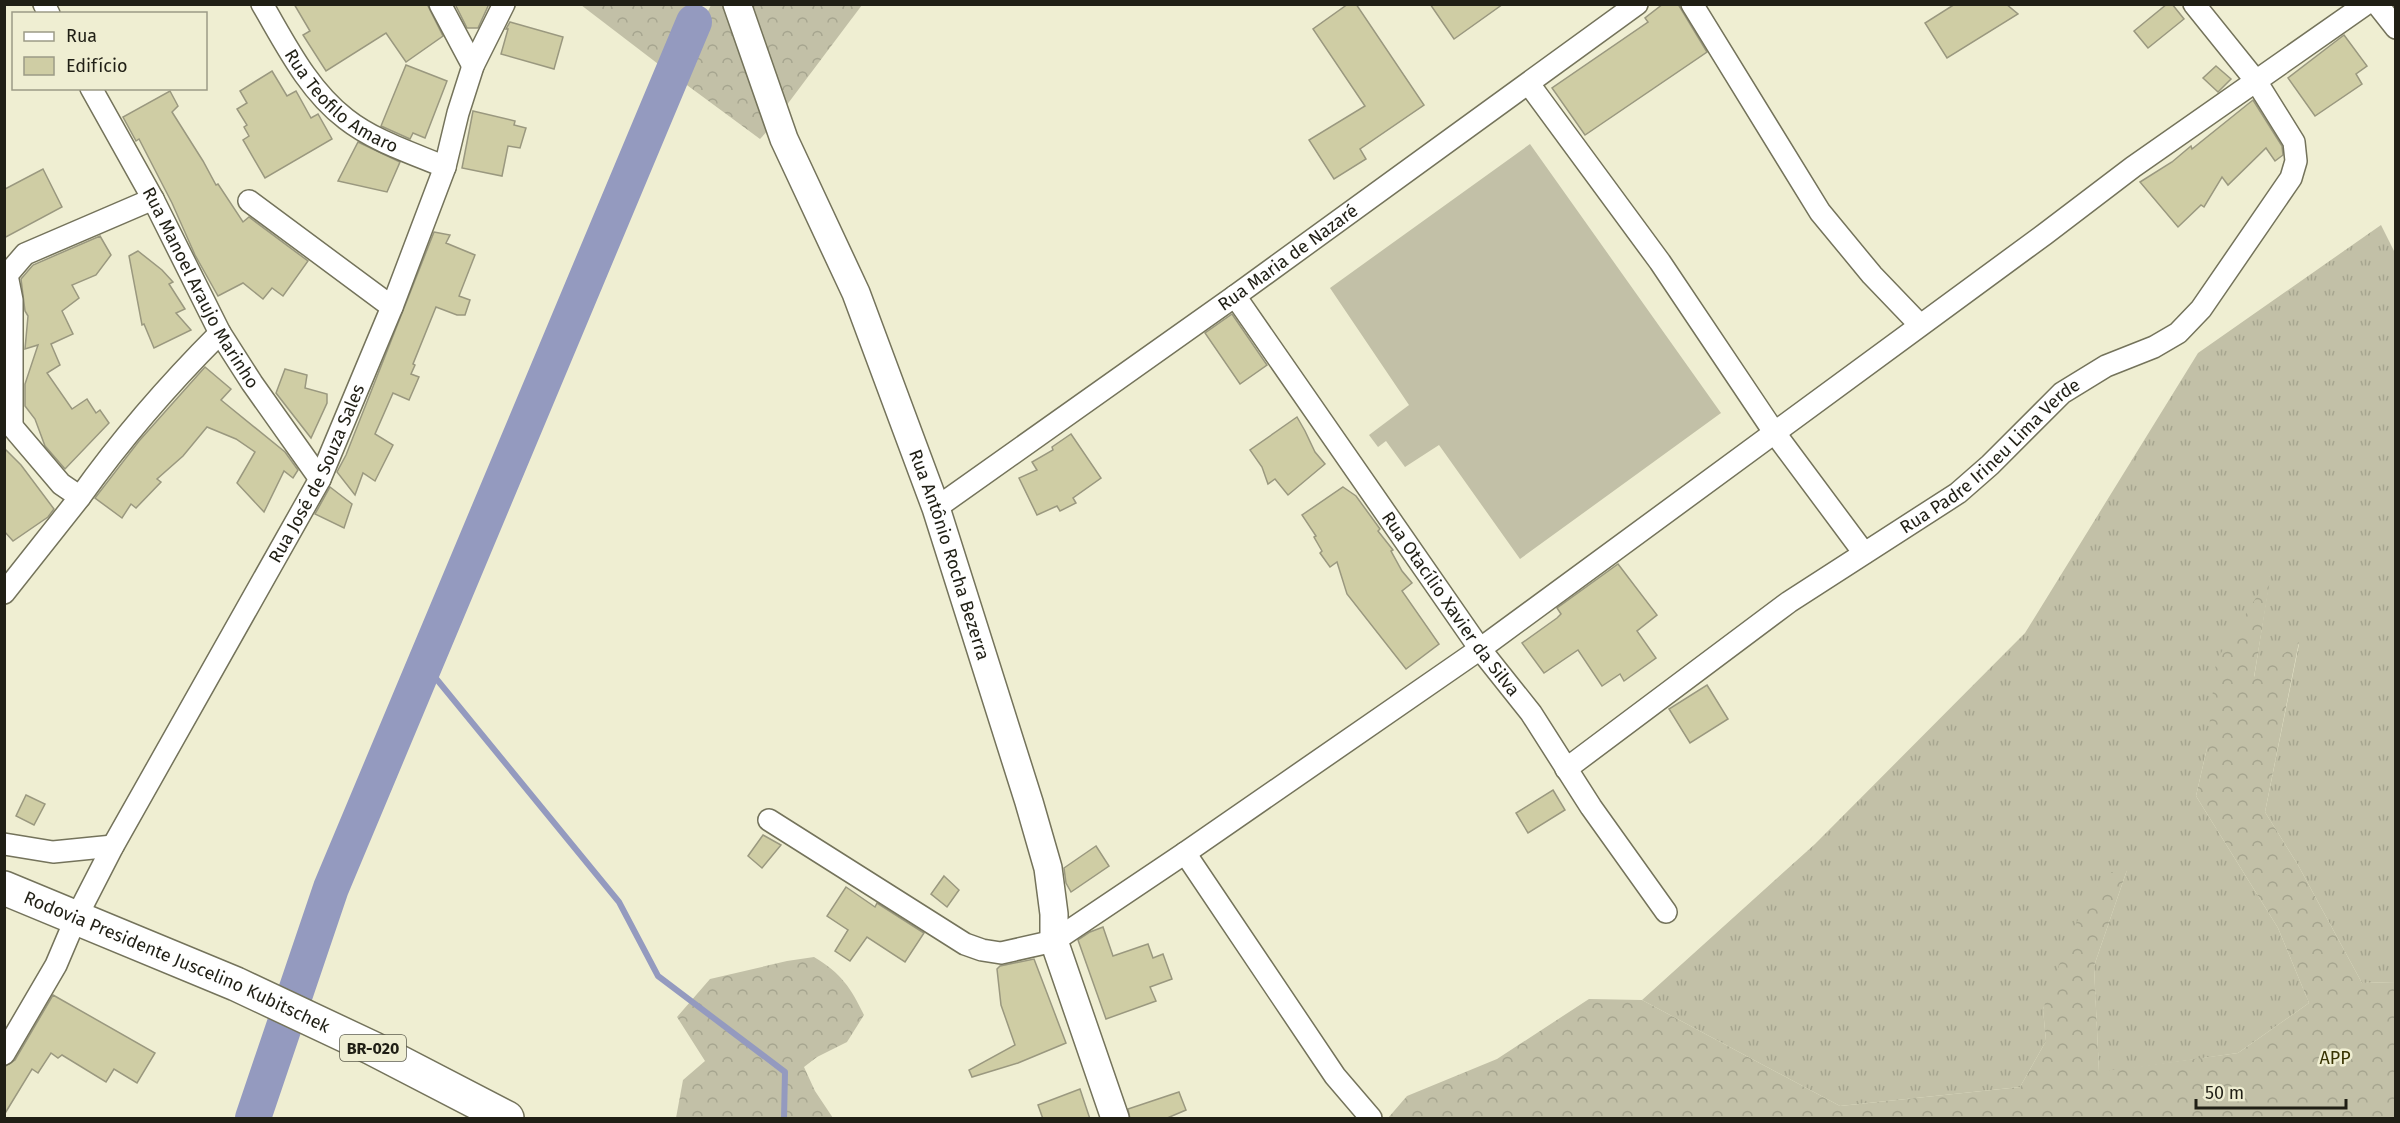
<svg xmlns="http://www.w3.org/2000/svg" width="2400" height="1123" font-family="'Fira Sans',sans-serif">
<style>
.grass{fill:url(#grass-tufts)}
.forest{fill:url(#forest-crowns)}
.pitch{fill:#c2c0a7}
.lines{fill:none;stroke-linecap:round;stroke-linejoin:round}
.stream{stroke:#949abf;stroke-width:6}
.river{stroke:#949abf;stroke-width:36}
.building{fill:#cfcda4;stroke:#9a987f;stroke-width:1.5}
.minor-casing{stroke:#74735b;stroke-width:24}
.tertiary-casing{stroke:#74735b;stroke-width:30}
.trunk-casing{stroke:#74735b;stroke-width:36}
.minor{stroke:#fff;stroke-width:21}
.tertiary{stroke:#fff;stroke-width:27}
.trunk{stroke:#fff;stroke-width:33}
.labels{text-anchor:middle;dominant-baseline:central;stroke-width:5;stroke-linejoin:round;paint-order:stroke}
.shield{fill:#efeed2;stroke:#5e5d4e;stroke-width:1.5}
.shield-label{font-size:16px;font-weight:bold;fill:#201f15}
.street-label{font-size:18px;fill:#201f15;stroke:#efeed2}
.park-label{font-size:18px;fill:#373300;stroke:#efeed2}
</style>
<defs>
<pattern id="grass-tufts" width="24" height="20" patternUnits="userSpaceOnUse" patternTransform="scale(1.5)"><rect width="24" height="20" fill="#c2c0a7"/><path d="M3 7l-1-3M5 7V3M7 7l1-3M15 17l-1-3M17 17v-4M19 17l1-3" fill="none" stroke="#a6a58f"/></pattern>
<pattern id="forest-crowns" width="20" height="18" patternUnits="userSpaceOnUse" patternTransform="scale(1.5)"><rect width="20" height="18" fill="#c2c0a7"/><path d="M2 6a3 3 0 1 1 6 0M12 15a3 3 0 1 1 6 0" fill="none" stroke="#a6a58f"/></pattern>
</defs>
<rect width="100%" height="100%" fill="#efeed2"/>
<polygon class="grass" points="2381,225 2396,255 2395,982 2362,983 2298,865 2265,812 2299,644 2254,678 2270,576 2207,748 2196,796 2278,928 2309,1003 2238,1053 2099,1073 2094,966 2127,870 2043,1008 2046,1041 2020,1087 1840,1106 1642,1000 1815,844 2025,633 2198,353"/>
<g class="forest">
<polygon points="741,4 862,5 780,114"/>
<polygon points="581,5 697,5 666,70"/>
<polygon points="711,5 730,5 773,125 760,139 676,77"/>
<polygon points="2271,574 2254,677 2299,642 2265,812 2298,865 2362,983 2395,982 2394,1118 1388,1118 1407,1096 1497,1059 1589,999 1642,1000 1840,1106 2020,1087 2046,1041 2043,1009 2072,930 2106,873 2127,870 2094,966 2099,1072 2238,1053 2309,1003 2278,928 2196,796 2207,748 2216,661"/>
<path d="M814 957C841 973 851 988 864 1015L847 1042 817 1057 804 1067 815 1091 833 1118H676L683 1080 705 1061 677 1017 710 979 787 961Z"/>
</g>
<polygon class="pitch" points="1530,144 1721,413 1520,559 1439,445 1405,467 1386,441 1378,447 1369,435 1409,405 1330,288"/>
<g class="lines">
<polyline class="stream" points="425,665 619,902 658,976 785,1072 784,1118"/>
<polyline class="river" points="253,1118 331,888 694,22"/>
</g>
<g class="building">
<polygon points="294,4 427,4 443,36 406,62 386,33 326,71 303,35 310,31"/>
<polygon points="455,4 489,4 478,28 467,28"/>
<polygon points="1348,4 1356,4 1424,105 1360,149 1366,159 1334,179 1309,140 1365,106 1313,29"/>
<polygon points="1430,4 1503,4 1454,39"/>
<polygon points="1663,4 1678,4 1707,52 1585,135 1552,88 1648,22 1645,18"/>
<polygon points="1955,4 2006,4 2018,14 1947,58 1925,23"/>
<polygon points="2167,4 2172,4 2184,19 2148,48 2134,31"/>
<polygon points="510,22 563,37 554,69 501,54 508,29 506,29"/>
<polygon points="2344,35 2367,66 2356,74 2362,84 2315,116 2288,78"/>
<polygon points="406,65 447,81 425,138 413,133 410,139 381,126"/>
<polygon points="2216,66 2231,79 2218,92 2203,78"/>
<polygon points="272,71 287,96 296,91 311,118 318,114 332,139 265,178 243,140 249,136 244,127 247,125 237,109 247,103 240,91"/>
<polygon points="170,91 178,106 172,112 203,161 216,185 218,184 243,222 249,217 308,261 283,296 272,288 263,299 243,283 218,296 195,255 172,203 139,139 136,141 123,117"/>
<polygon points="2253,100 2282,146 2283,155 2275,161 2266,148 2228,185 2222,177 2204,207 2201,205 2178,227 2140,182 2172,162 2191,146 2192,149"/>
<polygon points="473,111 515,121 514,125 526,128 520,148 508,146 502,176 462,168"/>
<polygon points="358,142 400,162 387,192 338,181"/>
<polygon points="43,169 62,207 4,238 5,189"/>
<polygon points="434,232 450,235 446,243 475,255 459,296 470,300 465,315 457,315 436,307 413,364 415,365 411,374 419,377 409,400 393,393 375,434 393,445 375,481 363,473 355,495 337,472 346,455"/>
<polygon points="100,236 111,255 96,275 72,285 79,298 62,311 73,334 51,344 60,365 47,373 72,409 87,399 96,413 100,410 109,423 65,469 45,446 35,419 25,406 25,384 38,345 25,349 28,316 25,311 21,279 33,265"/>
<polygon points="138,251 162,270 173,282 169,284 185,309 176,313 191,330 154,348 144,324 142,325 129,256"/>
<polygon points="1232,314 1267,365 1240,384 1205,333"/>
<polygon points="205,367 231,389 221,400 285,452 298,470 293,478 284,471 264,512 237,483 255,452 236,439 207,427 183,456 157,479 161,482 136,508 131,504 122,518 95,498 139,441"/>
<polygon points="285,369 307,375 305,388 327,394 327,403 311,438 276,393"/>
<polygon points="1297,417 1305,431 1315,452 1325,464 1288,495 1275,479 1268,484 1262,467 1250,450"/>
<polygon points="1071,434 1101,478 1073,498 1076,503 1060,511 1057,506 1037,515 1019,478 1037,470 1032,462 1053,450 1052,447"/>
<polygon points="4,448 21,465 54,509 48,517 13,541 4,531"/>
<polygon points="330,487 352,504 344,528 315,514"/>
<polygon points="1343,487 1356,496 1380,529 1378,531 1393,550 1391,551 1402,571 1412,583 1402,591 1439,644 1406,669 1347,594 1337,562 1330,567 1320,553 1322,551 1314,537 1316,536 1302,515"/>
<polygon points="1618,564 1657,615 1637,631 1656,658 1624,681 1620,674 1602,686 1578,650 1544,673 1522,643 1557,618 1561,614 1557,608"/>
<polygon points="1707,685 1728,719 1690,743 1669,709"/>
<polygon points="1553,790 1565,810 1528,833 1516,813"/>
<polygon points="26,795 45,804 34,825 16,816"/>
<polygon points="763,835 781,845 762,868 748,856"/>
<polygon points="1096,846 1109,866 1071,892 1066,883 1064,868"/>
<polygon points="944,876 959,890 947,907 931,894"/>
<polygon points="846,887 875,907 877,903 924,933 905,962 867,937 850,961 835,951 848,930 827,916"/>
<polygon points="1103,927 1113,956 1148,944 1153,958 1163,954 1172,979 1150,987 1156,1001 1106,1019 1078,940 1090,932"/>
<polygon points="1034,959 1066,1043 1018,1063 972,1077 969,1070 1015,1045 1001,1005 997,969 1000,966"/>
<polygon points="53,995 155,1053 137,1083 114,1069 106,1082 62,1055 58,1058 51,1053 38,1073 32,1069 4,1115 4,1067 15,1060"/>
<polygon points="1080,1089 1090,1119 1043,1119 1038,1105"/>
<polygon points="1179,1092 1186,1110 1165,1119 1130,1119 1128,1109"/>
</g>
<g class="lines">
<g class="minor-casing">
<g id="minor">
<polyline points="44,4 49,14"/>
<path id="s1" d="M262 4C286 45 308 90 346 119 374 141 412 153 445 167"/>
<polyline points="440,4 473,66"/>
<polyline points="1692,4 1820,212 1872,275 1920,325"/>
<polyline points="2377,4 2396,28"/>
<polyline points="1529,84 1660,262 1774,432 1864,553"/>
<path id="s2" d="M91 88 153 199 220 333 252 383 320 479"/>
<polyline points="249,201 392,307"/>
<path id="s3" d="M1235 296 1480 649 1531 713 1591 807 1666 912"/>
<path d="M4 417 61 484 80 497C122 438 169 384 220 333"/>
<polyline points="12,424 12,300 7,275 25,254 153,199"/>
<path id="s4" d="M936 508 1235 296 1637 4"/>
<polyline points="4,593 80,497"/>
<path id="s5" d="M1566 769 1789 602 1958 493 1990 465 2062 393 2106 366 2154 347 2178 333 2201 309 2291 178 2296 161 2294 142 2256 81 2194 4"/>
<polyline points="769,820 965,944 982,950 1001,953 1054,941 1185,853 1480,649 2045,234 2133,167 2366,4"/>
<polyline points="4,844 53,852 113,846"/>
<polyline points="1185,853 1335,1076 1371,1118"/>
<path id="s6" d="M4 1054 56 965 76 918 113 846 320 479 392 307 445 167 458 113 473 66 504 4"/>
</g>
</g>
<g class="tertiary-casing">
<g id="tertiary">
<path id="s7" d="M737 4 784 139 856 293 936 508 1029 802 1048 868 1054 914V941L1115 1118"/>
</g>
</g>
<g class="trunk-casing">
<g id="trunk">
<path id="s8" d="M4 888 236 984 372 1048 507 1118"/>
</g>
</g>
<use href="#minor" class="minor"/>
<use href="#tertiary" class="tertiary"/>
<use href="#trunk" class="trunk"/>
</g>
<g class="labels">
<rect class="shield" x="340" y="1035" width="66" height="26" rx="4.5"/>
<g class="shield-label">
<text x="373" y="1048">BR-020</text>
</g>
<g class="street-label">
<text stroke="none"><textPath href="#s1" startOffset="128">Rua Teofilo Amaro</textPath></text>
<text stroke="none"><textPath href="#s4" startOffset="432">Rua Maria de Nazaré</textPath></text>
<text stroke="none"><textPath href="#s2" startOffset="228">Rua Manoel Araujo Marinho</textPath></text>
<text stroke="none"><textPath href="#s5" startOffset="528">Rua Padre Irineu Lima Verde</textPath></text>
<text stroke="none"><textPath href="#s6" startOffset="660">Rua José de Souza Sales</textPath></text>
<text stroke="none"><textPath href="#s7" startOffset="591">Rua Antônio Rocha Bezerra</textPath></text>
<text stroke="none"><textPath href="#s3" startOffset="376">Rua Otacílio Xavier da Silva</textPath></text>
<text stroke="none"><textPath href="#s8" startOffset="188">Rodovia Presidente Juscelino Kubitschek</textPath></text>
</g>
<g class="park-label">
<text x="2335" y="1058">APP</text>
</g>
</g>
<rect width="2400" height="1123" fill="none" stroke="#201f15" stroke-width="12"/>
<rect x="12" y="12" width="195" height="78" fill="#efeed2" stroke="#9c9b86" stroke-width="1.5"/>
<rect x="24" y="32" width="30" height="9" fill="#ffffff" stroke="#9c9b86" stroke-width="1.5"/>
<text x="66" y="42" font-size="18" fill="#201f15">Rua</text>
<rect x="24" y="57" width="30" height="18" fill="#cfcda4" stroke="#9c9b86" stroke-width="1.5"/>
<text x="66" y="72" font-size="18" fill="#201f15">Edifício</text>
<path d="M2196 1099v9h150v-9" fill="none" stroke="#201f15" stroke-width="3"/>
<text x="2205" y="1099" font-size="18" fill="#201f15" stroke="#efeed2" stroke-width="4.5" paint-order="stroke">50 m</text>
</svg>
